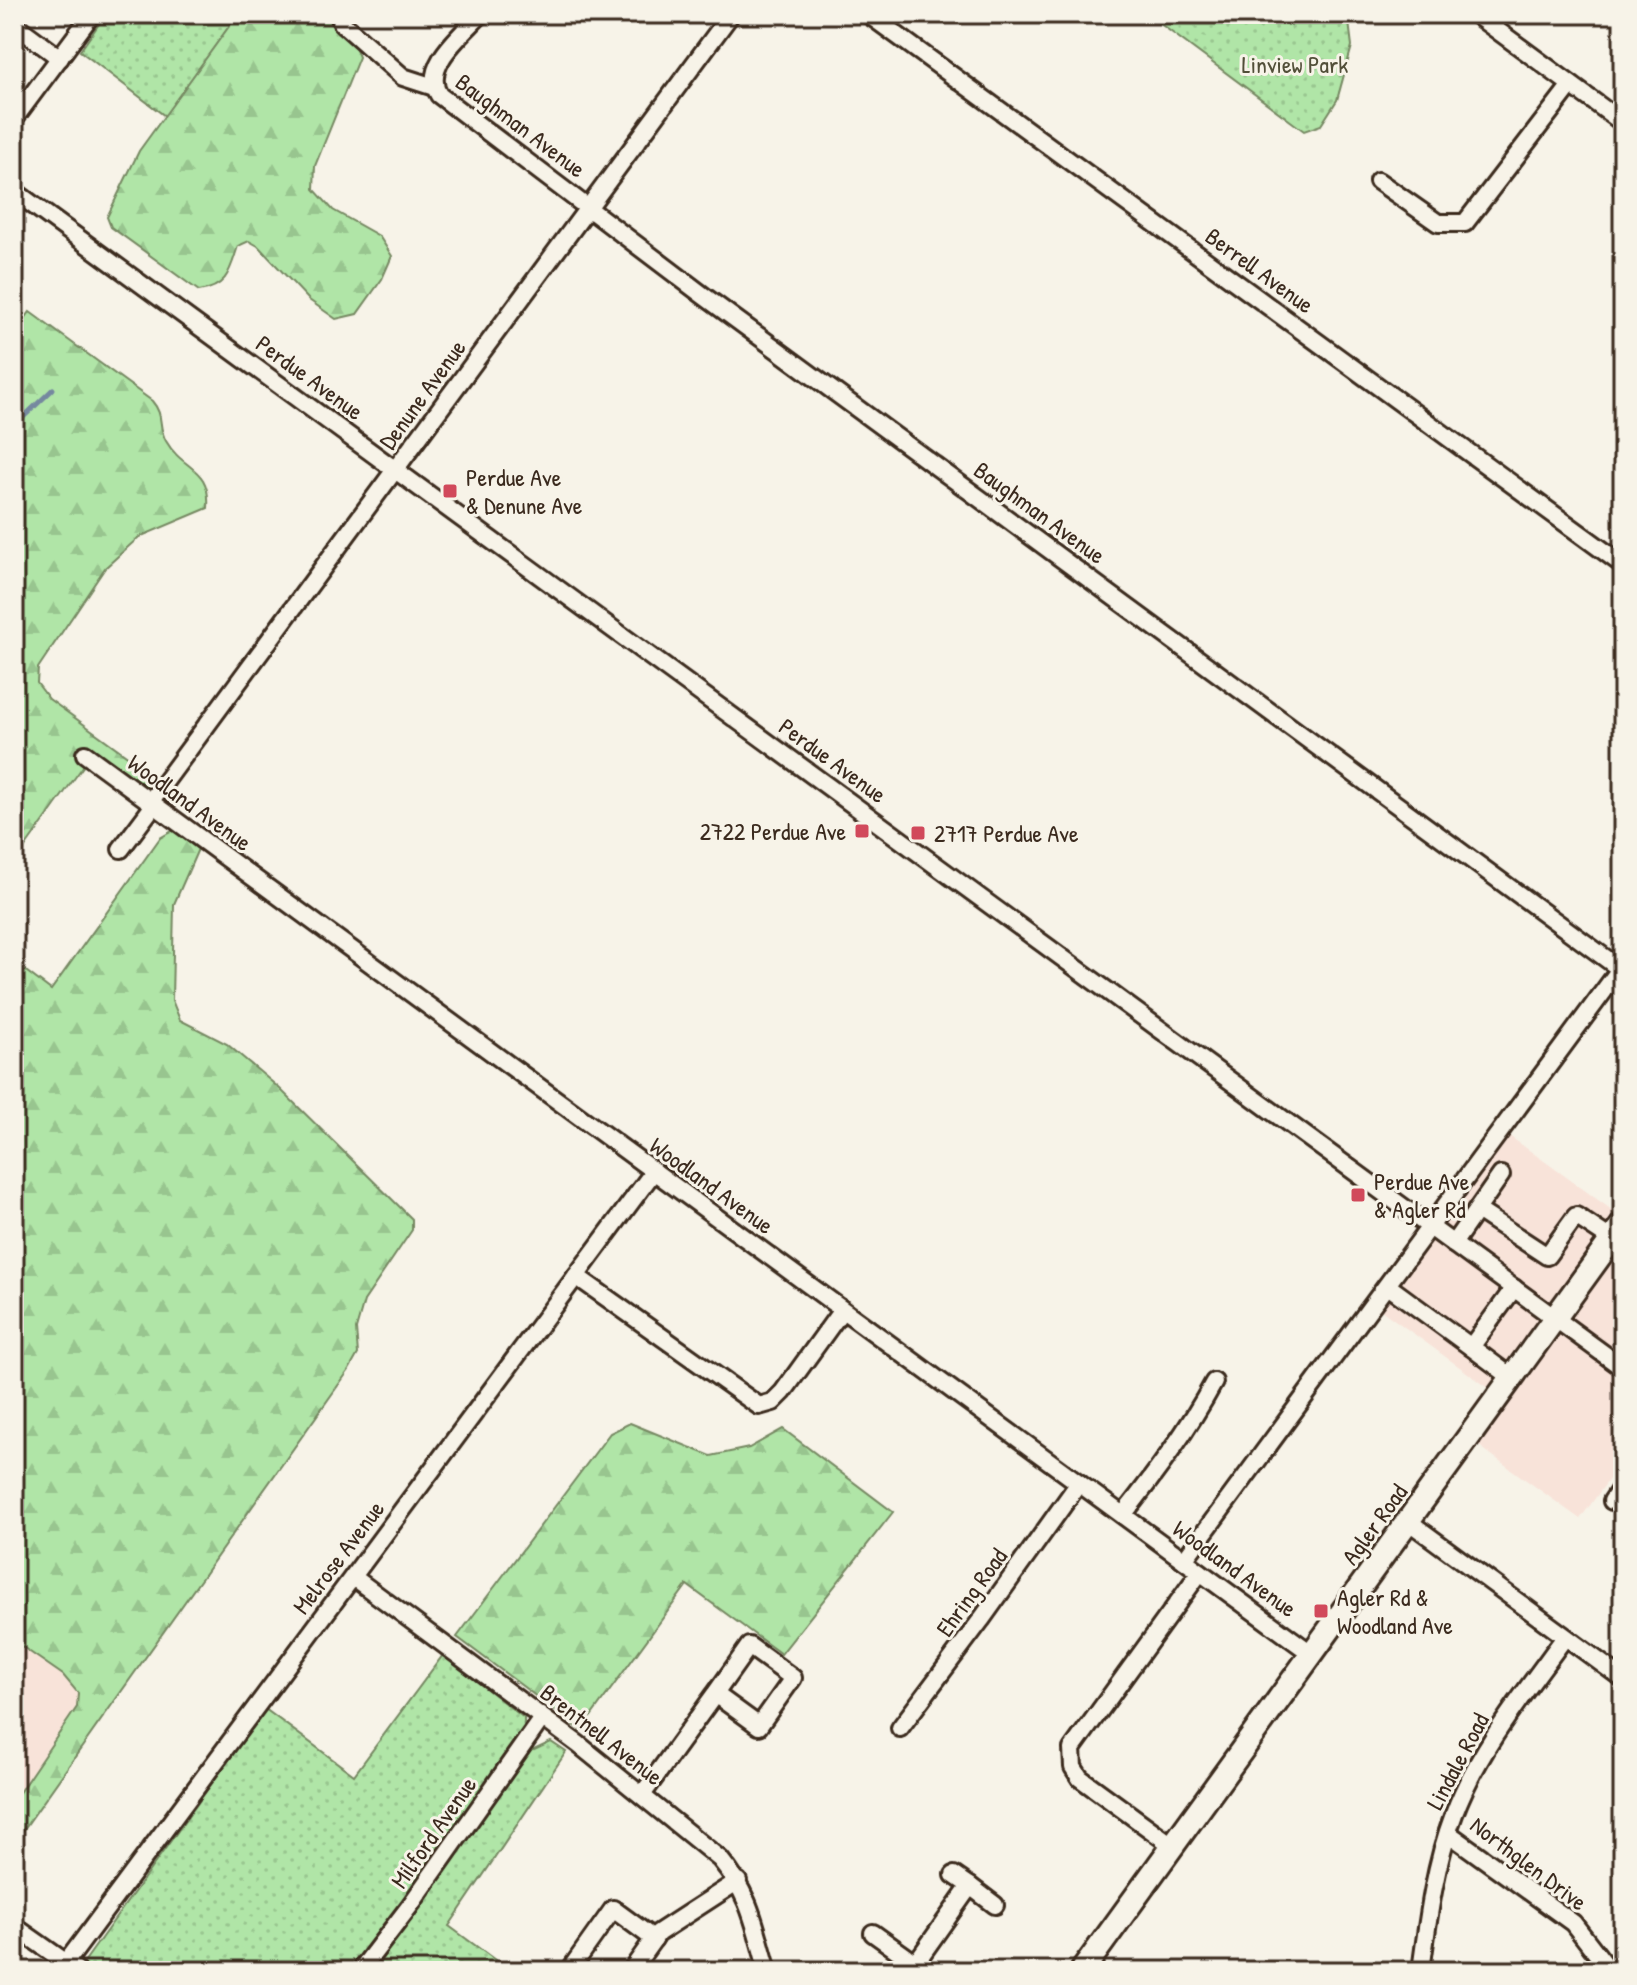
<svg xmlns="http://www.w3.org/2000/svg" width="1637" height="1985" font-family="'Patrick Hand',sans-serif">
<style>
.built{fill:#f8e3d9}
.grass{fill:url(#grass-dots);stroke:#768862;stroke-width:2}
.forest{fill:url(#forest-firs);stroke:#768862;stroke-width:2}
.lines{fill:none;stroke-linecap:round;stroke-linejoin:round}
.stream{stroke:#75889f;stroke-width:5}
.minor-casing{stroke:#3b2a1e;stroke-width:22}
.major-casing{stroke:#3b2a1e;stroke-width:28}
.minor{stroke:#f7f3e8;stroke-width:16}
.major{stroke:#f7f3e8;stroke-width:22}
.poi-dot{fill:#d1495b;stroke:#f7f3e8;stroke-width:3}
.labels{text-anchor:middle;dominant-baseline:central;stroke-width:6;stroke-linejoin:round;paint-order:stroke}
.park-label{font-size:24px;fill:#524f39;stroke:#f7f3e8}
.street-label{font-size:24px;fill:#3b2a1e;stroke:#f7f3e8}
.poi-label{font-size:24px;fill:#3b2a1e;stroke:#f7f3e8;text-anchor:start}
</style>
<defs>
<pattern id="grass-dots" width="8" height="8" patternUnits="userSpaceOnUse" patternTransform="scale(2)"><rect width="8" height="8" fill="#b0e5a7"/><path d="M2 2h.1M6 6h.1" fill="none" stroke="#98c58f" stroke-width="1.8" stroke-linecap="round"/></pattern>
<pattern id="forest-firs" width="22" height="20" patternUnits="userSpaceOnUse" patternTransform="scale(2)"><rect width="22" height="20" fill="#b0e5a7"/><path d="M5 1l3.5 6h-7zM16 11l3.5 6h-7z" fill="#98c58f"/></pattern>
</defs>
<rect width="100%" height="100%" fill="#f7f3e8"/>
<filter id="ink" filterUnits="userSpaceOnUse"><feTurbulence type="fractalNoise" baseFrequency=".0125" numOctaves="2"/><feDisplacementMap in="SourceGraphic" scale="16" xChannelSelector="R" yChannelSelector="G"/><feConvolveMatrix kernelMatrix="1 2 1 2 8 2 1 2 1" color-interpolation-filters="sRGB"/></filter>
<g filter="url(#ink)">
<g class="built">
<polygon points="1501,1130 1623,1218 1623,1460 1580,1519 1471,1440 1501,1397 1374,1305"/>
<polygon points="14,1641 63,1675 78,1693 77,1707 14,1800"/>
</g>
<g class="grass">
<polygon points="106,14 238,14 165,116 80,51"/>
<polygon points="1147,14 1348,14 1352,46 1337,100 1321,125 1304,131"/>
<polygon points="443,1655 524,1718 524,1744 534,1750 551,1742 566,1752 449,1926 510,1971 89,1971 82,1965 265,1709 354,1775"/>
</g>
<g class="forest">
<path d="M238 14H322L352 39 359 57 315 166 314 189 333 210 379 236 392 256 382 279 357 314 336 319 309 300 258 246 249 241 238 246C230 270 228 287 199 291L111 227 107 217 139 151Z"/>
<path d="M30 312 152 401C165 416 157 425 166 441 183 471 211 466 208 508L139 537 105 568 38 668 37 683 49 699 155 776 151 790 140 791 89 758 14 863V333Z"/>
<polygon points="174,830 198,849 174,904 172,1000 180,1020 227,1044 279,1088 412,1219 412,1230 364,1301 356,1329 358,1354 349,1370 14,1843 14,1800 77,1707 78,1693 63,1675 14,1641 14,962 51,990 160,838"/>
<polygon points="630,1423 711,1456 749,1448 783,1429 893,1512 781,1654 687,1585 581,1730 457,1637 610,1433"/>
</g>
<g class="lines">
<polyline class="stream" points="14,426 53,389"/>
<g class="minor-casing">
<g id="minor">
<polyline points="338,14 342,23 403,77 434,87"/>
<path d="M481 14C463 34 421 66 439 95L704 296 1623 971"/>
<polyline points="868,14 1623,565"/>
<polyline points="1475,14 1623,123"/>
<polyline points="14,24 60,58"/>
<polyline points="14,119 92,14"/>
<polyline points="1378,181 1438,223 1465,223 1571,85"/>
<polyline points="14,191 1623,1368"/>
<polyline points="85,754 1312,1654"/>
<polyline points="150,802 731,14"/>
<polyline points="121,849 154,805"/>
<polyline points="1477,1210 1547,1256 1576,1216 1612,1240"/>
<polyline points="1453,1244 1501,1175"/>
<polyline points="576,1276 759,1406 773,1402 783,1392 842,1310"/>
<polyline points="1388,1286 1471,1347"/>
<polyline points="1511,1377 1471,1347 1514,1288"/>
<polyline points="1612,1501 1623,1485"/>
<path d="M1123 1515C1156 1473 1188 1430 1214 1382"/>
<polyline points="1408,1521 1623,1679"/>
<polyline points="1184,1560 1623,965"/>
<path d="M353 1577 578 1744 720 1859C752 1898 754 1925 768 1971"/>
<polyline points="900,1728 981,1620 1079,1483"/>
<polyline points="642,1795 715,1694 759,1726 793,1678 749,1646 715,1694"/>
<polyline points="1448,1833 1573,1923 1610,1971"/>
<polyline points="1173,1846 1080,1778 1073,1767 1072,1749 1200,1572"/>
<polyline points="954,1875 970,1886"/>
<polyline points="14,1926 78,1971"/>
<polyline points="873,1933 915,1963"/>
<polyline points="60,1971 654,1171"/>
<polyline points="360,1971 409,1907 542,1718"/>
<polyline points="569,1971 613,1909 654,1939"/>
<polyline points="631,1971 658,1933 738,1881"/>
<polyline points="910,1971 970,1886 995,1905"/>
<path d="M1421 1971C1428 1918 1435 1864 1454 1814 1478 1750 1525 1692 1565 1637"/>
</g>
</g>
<g class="major-casing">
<polyline id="major" points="1082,1971 1623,1224"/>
</g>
<use href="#minor" class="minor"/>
<use href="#major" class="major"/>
</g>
</g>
<g class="poi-dot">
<rect x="442" y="483" width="16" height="16" rx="4"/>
<rect x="854" y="823" width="16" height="16" rx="4"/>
<rect x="910" y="825" width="16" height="16" rx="4"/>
<rect x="1350" y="1187" width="16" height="16" rx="4"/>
<rect x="1313" y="1603" width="16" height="16" rx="4"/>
</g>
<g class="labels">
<g class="park-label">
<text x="1295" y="64">Linview Park</text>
</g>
<g class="street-label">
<text transform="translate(521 125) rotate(37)">Baughman Avenue</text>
<text transform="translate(1260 270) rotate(36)">Berrell Avenue</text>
<text transform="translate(310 377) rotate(36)">Perdue Avenue</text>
<text transform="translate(422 394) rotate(-54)">Denune Avenue</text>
<text transform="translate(1040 512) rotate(36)">Baughman Avenue</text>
<text transform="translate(833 760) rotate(36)">Perdue Avenue</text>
<text transform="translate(190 802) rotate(36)">Woodland Avenue</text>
<text transform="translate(712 1185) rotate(36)">Woodland Avenue</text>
<text transform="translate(1374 1524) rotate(-54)">Agler Road</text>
<text transform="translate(338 1557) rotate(-53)">Melrose Avenue</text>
<text transform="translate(1235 1568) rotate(36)">Woodland Avenue</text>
<text transform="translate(971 1592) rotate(-54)">Ehring Road</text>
<text transform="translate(602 1734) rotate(38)">Brentnell Avenue</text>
<text transform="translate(1457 1761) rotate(-62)">Lindale Road</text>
<text transform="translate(433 1832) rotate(-55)">Milford Avenue</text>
<text transform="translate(1529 1863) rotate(37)">Northglen Drive</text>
</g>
<g class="poi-label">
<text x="466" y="477">Perdue Ave<tspan x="466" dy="28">&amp; Denune Ave</tspan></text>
<text x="846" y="831" text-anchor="end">2722 Perdue Ave</text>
<text x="934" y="833">2717 Perdue Ave</text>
<text x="1374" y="1181">Perdue Ave<tspan x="1374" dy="28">&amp; Agler Rd</tspan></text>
<text x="1337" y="1597">Agler Rd &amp;<tspan x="1337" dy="28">Woodland Ave</tspan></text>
</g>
</g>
<rect width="1637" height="1985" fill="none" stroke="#f7f3e8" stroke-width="48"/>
<rect x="24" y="24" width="1589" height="1937" fill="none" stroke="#3b2a1e" stroke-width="3" filter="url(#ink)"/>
</svg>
